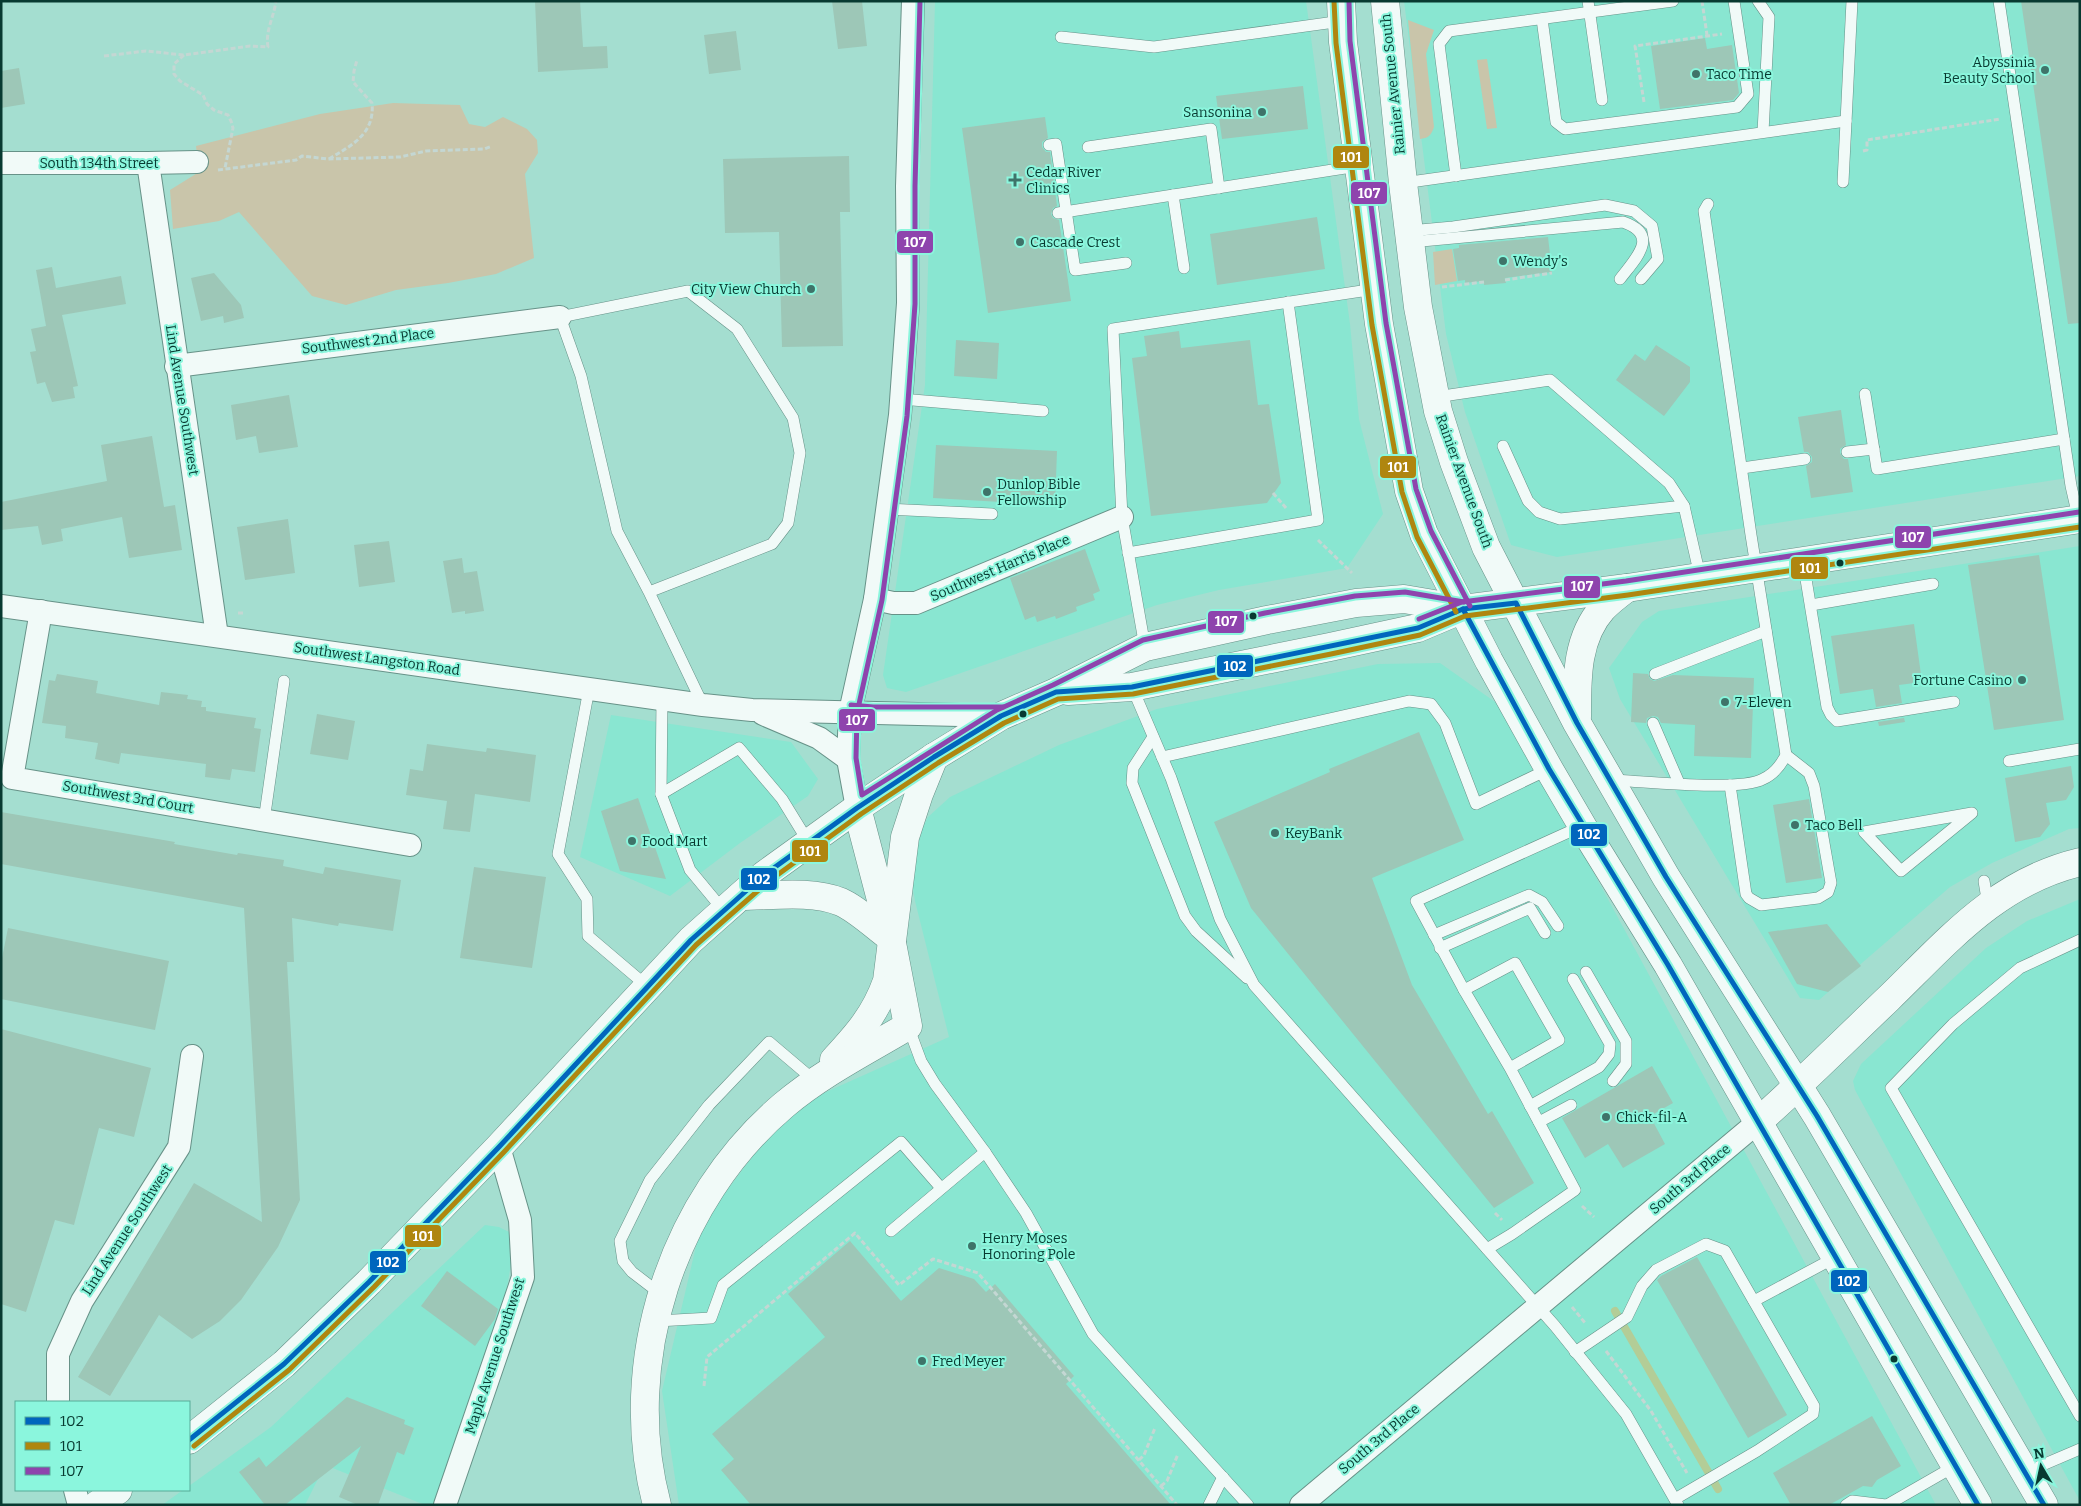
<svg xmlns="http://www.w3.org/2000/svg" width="2081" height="1506" font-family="Bitter,serif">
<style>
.built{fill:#89e6d1}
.green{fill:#c9c5aa}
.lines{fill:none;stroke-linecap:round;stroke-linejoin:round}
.stream{stroke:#b3cd97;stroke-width:8}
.building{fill:#9dc7b7}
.lane-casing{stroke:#679288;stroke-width:12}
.street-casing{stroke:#679288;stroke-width:24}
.secondary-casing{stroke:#679288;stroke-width:29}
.primary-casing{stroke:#679288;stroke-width:29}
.path{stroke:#c4d7d3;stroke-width:3;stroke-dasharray:5 2.5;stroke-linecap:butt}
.lane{stroke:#f1faf8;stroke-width:11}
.street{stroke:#f1faf8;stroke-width:22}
.secondary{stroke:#f1faf8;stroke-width:28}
.primary{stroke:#f1faf8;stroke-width:28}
.bus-1-casing{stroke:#8bf6dd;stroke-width:9}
.bus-2-casing{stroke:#8bf6dd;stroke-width:9}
.bus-3-casing{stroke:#8bf6dd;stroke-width:9}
.bus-1{stroke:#0065bd;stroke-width:5}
.bus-2{stroke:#af860f;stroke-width:5}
.bus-3{stroke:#8e44ad;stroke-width:5}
.poi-dot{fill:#3f7369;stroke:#8bf6dd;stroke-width:2}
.bus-dot{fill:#083a31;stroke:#8bf6dd;stroke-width:2}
.labels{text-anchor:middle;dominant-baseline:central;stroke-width:4;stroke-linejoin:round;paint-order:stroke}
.poi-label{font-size:14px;fill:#083a31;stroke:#8bf6dd;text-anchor:start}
.street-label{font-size:14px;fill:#083a31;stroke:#8bf6dd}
.line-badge{stroke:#8bf6dd;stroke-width:2}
.badge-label{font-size:14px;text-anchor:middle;font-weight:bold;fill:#fff}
</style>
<rect width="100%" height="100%" fill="#a4ded0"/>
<g class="built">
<polygon points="935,1 1306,1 1350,324 1359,419 1383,514 1347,568 1219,590 1157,605 906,692 887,688 883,675 925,385"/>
<polygon points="1404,1 2080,1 2080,476 1557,557 1511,545 1465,412 1446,334"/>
<polygon points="2080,546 2080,828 2069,829 1992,863 1950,887 1819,1000 1800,998 1620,699 1609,668 1642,622 1659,611"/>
<polygon points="1440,663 1505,709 1936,1505 679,1505 662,1391 701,1225 788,1109 949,1037 915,901 910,872 915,843 928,817 950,797 1059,745 1157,709 1378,664"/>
<polygon points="611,715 791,742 818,779 808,796 740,843 670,896 580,857"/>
<polygon points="2080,899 2080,1501 1855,1090 1853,1081 1861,1064 1986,948 2027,921"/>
<polygon points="485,1225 499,1227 509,1232 512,1257 505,1301 433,1505 425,1505 325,1465 305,1505 162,1505 183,1490 189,1490 189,1486 271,1427"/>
</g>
<g class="green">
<path d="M1408 20 1434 30 1426 54 1434 127C1431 136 1428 138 1420 139Z"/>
<polygon points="1487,59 1497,128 1487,129 1477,60"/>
<polygon points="393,103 460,105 469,124 485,127 503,117 527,129 537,140 538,153 525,174 534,258 496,274 448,283 396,290 346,305 312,296 239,212 219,221 173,229 170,190 199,172 196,146 320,114"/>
<polygon points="1452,249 1457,281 1435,285 1433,252"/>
</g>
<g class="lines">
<polyline class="stream" points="1615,1311 1718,1489"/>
</g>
<g class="building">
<polygon points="535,1 580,1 583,47 607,46 608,68 538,72"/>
<polygon points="832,1 862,1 867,46 838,49"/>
<polygon points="2021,1 2080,1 2080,323 2068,324"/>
<polygon points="736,31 741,70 709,74 704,35"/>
<polygon points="1705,38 1707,49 1732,45 1739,93 1733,100 1660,109 1651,46"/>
<polygon points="19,68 25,104 1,108 1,71"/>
<polygon points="1303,86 1308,129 1222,139 1216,96"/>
<polygon points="1045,117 1048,138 1042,142 1042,147 1046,152 1050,152 1057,206 1053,208 1051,214 1053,218 1059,220 1071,301 988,313 962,128"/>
<polygon points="849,156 850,212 840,212 843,346 782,347 779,232 725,233 723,159"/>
<polygon points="1317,217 1325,269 1217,285 1210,234"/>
<polygon points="1548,237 1552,272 1505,278 1506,283 1484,285 1484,281 1465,283 1465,280 1458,281 1453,249 1459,248 1459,245"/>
<polygon points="52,267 56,288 121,276 126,304 62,315 78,386 73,387 75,398 52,402 45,382 37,384 30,352 36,351 31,329 46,326 36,270"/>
<polygon points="214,273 241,305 244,318 224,323 223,316 201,321 191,278"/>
<polygon points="1179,331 1181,348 1250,340 1258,405 1269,404 1281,483 1267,503 1151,516 1132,358 1147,356 1144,336"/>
<polygon points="956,340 999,343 997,379 954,376"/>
<polygon points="1656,345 1690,367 1690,382 1664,416 1616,380 1635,354 1645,361"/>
<polygon points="289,395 298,447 259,453 256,436 236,440 231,405"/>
<polygon points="1841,410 1846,445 1840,449 1840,453 1844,459 1848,459 1853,492 1811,498 1806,466 1812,462 1812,457 1808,452 1804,452 1798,417"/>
<polygon points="152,436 164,507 175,505 182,550 129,558 122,517 61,529 63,541 42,545 38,526 1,530 1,502 107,481 101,445"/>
<polygon points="936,445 1057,451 1055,505 933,498"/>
<polygon points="288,519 295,573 245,580 237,527"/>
<polygon points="389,541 395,582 359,587 354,545"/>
<polygon points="1085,549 1100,591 1093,594 1095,600 1076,607 1077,611 1056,619 1055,616 1037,622 1035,616 1025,620 1010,578"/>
<polygon points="2039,555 2064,720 1994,730 1968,565"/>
<polygon points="462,558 464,573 477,571 484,611 465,614 465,611 452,613 443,561"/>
<polygon points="1914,624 1922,682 1899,685 1902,703 1876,707 1873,689 1840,694 1831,636"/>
<polygon points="1633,673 1648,674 1650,679 1654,681 1673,675 1754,678 1751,758 1694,756 1695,725 1661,723 1658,717 1653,716 1647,718 1646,723 1631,722"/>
<polygon points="57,674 98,681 96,693 159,705 161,692 188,695 187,699 202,701 201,707 206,707 206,711 256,718 254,728 261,729 255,772 232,769 230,780 205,777 206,764 121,753 119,764 95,759 98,743 65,738 66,726 42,723 49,680 55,681"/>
<polygon points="317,714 355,721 348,760 310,754"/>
<polygon points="1904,718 1905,722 1879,726 1878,722"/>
<polygon points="1419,732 1464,840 1372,878 1412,985 1488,1114 1492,1111 1534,1183 1494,1208 1251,908 1214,822 1330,772 1329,769"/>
<polygon points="427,744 486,752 487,748 536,755 530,802 475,794 470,832 443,829 447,801 406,795 410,769 423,771"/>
<polygon points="2071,766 2074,787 2066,800 2046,803 2050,824 2040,837 2015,842 2005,778"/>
<polygon points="638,798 666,879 620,871 601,811"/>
<polygon points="1809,799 1822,878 1786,883 1773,805"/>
<polygon points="1,812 175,842 174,844 237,855 238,853 284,860 283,866 323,874 325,867 401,880 393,931 339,923 338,926 292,918 294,962 287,962 300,1200 278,1247 241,1300 220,1321 192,1339 159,1315 110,1396 78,1377 194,1183 262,1222 244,908 1,864"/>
<polygon points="474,867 546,877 532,968 460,958"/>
<polygon points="1827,924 1861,966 1828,992 1797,984 1768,932"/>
<polygon points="8,928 169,961 155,1030 1,999 1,963"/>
<polygon points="1,1029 151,1068 134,1137 99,1128 74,1225 55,1220 26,1312 1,1304"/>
<polygon points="1652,1066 1673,1103 1650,1116 1665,1144 1623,1168 1608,1144 1585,1158 1562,1118"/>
<polygon points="850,1241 901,1301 939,1268 974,1279 986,1292 995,1284 1074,1376 1066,1384 1171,1505 751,1505 721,1470 734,1459 712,1434 825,1337 788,1294"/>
<polygon points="1697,1257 1787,1415 1748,1438 1657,1280 1661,1276"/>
<polygon points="447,1271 498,1309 495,1319 475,1346 421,1306"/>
<polygon points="347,1397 405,1420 404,1424 414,1428 404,1455 397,1452 378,1505 358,1505 339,1497 361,1446 285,1505 265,1505 239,1472 259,1457 266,1467"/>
<polygon points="1872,1416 1901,1466 1877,1480 1872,1487 1863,1486 1829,1505 1791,1505 1773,1473"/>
</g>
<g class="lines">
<g class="lane-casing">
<g id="lane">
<polyline points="1588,1 1602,100"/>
<polyline points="1758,1 1769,17 1763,132"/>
<polyline points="1999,1 2071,486 2079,521"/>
<polyline points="1542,19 1556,122 1565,129 1737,107 1748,94 1734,1"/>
<polyline points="1061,37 1154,47 1342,21"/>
<polyline points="1049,145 1056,144 1075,270 1126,263"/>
<polyline points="1088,147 1211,129 1219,188"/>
<polyline points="1456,176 1439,44 1449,31 1673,1"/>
<polyline points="1843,182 1852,1"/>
<polyline points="1403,183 1846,121"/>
<polyline points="1173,195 1184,268"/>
<polyline points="1058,213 1358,166"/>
<polyline points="1409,231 1453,227 1605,205 1634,211 1652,226 1658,259 1641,279"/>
<path d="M1411 242 1623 222C1661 235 1635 259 1620 279"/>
<polyline points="1865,394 1877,469 2064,439"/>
<polyline points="1436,397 1550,380 1669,483 1684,506 1700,576"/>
<polyline points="901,399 1043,411"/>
<polyline points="1503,446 1528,501 1539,512 1560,519 1684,506"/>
<polyline points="1847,452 1874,449"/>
<polyline points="1742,468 1805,459"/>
<polyline points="886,509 992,514"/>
<polyline points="1128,553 1318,520 1288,302"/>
<polyline points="1803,561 1827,707 1831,715 1837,721 1954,702"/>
<polyline points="649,592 772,544 788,523 800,453 793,418 737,329 688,291 560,317 581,376 617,531 649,592 703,705"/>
<polyline points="1811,605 1933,584"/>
<polyline points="1145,647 1122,517 1113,329 1375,289"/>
<polyline points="1655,674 1766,631"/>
<polyline points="1132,687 1171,778 1220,919 1254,985 1555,1326 1626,1414 1678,1505"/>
<polyline points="589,689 558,854 587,899 588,936 648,987"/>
<polyline points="662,699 661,794 690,870 724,911"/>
<polyline points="1653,723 1679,783"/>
<polyline points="1153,737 1133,768 1132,783 1185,916 1196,931 1247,978"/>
<polyline points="1162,757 1409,701 1431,704 1445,723 1476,804 1549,769"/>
<polyline points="2009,761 2080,749"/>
<path d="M1611 780C1642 781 1740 792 1763 779 1774 774 1781 765 1786 755L1751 535 1704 211 1708 204"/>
<polyline points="1730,785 1746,894 1749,898 1761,905 1818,898 1828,892 1831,883 1814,786 1809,773 1786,755"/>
<polyline points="661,794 739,748 782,799 809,843"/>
<polygon points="1972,813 1901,871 1864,832"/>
<polyline points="264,821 284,681"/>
<polyline points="1984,881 1988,905"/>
<polyline points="1434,935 1529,895 1542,902 1558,926"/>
<polyline points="2080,940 2020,968 1953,1024 1891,1088 2080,1416"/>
<polyline points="1440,948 1530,908 1545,933"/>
<polyline points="1586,972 1626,1041 1626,1064 1613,1081"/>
<polyline points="1464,990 1416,901 1582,826"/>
<polyline points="908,1026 921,1061 935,1084 985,1152 1026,1213 1093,1334 1248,1505"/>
<polyline points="1530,1106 1599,1067 1609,1054 1610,1044 1573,979"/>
<polyline points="1539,1122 1571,1105"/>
<polyline points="891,1231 985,1152"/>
<polyline points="1487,1249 1512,1234 1575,1190 1510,1068 1464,990 1515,963 1559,1040 1510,1068"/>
<polyline points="662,1295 632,1272 623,1261 620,1241 650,1180 709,1105 769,1042 815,1081"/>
<polyline points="1754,1301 1836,1257"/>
<polyline points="657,1321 711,1318 723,1285 901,1142 941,1188"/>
<polyline points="1575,1352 1627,1317 1642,1286 1656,1270 1706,1244 1725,1251 1814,1406 1813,1414 1757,1451 1675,1499"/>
<polyline points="2026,1472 2080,1449"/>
<polyline points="1209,1505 1223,1477"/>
<polyline points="1846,1505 1852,1501 1886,1505"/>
<polyline points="1887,1505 1955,1466"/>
</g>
</g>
<g class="street-casing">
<g id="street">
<polyline points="1,163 148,163 197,162"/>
<polyline points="148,163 217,636"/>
<polyline points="176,366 560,317"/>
<polyline points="875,599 893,603 916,603 1122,517"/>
<polyline points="1,606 703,705 752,710 1001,716"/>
<polyline points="41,611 12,778 410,845"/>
<polyline points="763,714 819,738 848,759"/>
<polyline points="857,808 848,759 850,712 875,599 900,415 908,303 907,186 913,1"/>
<polyline points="58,1402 58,1354 82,1301 179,1147 192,1056"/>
<polyline points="75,1490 79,1505"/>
<polyline points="445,1505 523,1277 520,1220 499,1147"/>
<polyline points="1301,1505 1758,1122"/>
</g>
</g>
<g class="secondary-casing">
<g id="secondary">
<polyline points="1068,691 1132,687 1330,647 1418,628 1463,609 1627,588 2080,519"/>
<path d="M741 896C772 896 811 890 841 902 857 909 876 927 891 938"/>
<path d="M834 1060C858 1034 875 1015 887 981L905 837 919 794 934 757"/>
<path d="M1758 1122C1803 1082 1845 1040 1888 999 1947 942 1996 882 2080 862"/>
<polyline points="189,1440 284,1364 369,1282 499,1147 691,940 764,875 857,808 934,757 1001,716 1056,692 1145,647 1267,620 1356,603 1404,599 1463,609"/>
<polyline points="97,1505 118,1490"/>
<path d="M657 1505C619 1362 672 1200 784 1105 822 1073 866 1051 908 1026L891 938 857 808"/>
</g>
</g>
<g class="primary-casing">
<g id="primary">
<polyline points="1341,1 1343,42 1379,324 1409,491 1424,534 1489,661 1549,769 1587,834 1668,965 1978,1505"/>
<polyline points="1385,1 1403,183 1418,307 1438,411 1454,462 1486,547 1577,723 1666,877 1817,1116 2044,1505"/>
<path d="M1577 717C1577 679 1576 638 1603 608 1610 601 1619 594 1627 588"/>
</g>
</g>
<g class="path">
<polyline points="1702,1 1707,35"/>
<polyline points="184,55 174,64 174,74 180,81 203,95 207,104 214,110 228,115 231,121 233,128 225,168"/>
<path d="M104 56 146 51 184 55 250 46 268 47C265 31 274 17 276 1"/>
<polyline points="1644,102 1635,46 1722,34"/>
<polyline points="1863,151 1867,150 1867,140 2000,119"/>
<path d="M329 159C352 145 375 134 372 103L353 82 354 71 357 60"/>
<polyline points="218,170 296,160 302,156 328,159 400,157 426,151 484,149 492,146"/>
<polyline points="1505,280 1552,273"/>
<polyline points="1442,287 1484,282"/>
<polyline points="1273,493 1286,508"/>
<polyline points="1318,540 1352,573"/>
<polyline points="238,613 243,613"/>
<polyline points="1582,1206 1594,1217"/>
<polyline points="1495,1213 1502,1220"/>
<polyline points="1572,1307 1586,1324"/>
<polyline points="1606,1351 1651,1411 1687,1473"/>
<polyline points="704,1386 707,1357 855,1233 899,1285 933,1259 978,1273 1177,1505"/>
<polyline points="1139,1460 1144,1455 1155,1428"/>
<polyline points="1161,1486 1167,1481 1178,1454"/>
</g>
<use href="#lane" class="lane"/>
<use href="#street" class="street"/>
<use href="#secondary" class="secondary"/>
<use href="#primary" class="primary"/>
<g class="bus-1-casing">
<g id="bus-1">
<polyline points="1463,609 1549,769 1668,965 1978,1505"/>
<polyline points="189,1440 284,1364 369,1282 499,1147 691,940 764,875 857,808 934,757 1001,716 1056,692 1132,687 1418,628 1463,609 1516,603 1577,723 1666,877 1817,1116 2044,1505"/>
</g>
</g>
<g class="bus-2-casing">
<g id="bus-2">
<polyline points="1334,1 1336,43 1372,325 1402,492 1417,537 1456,612"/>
<polyline points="194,1446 289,1370 374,1287 504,1152 696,945 769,881 861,814 938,763 1004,723 1058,699 1133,694 1331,654 1420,635 1465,616 1628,595 2080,527"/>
</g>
</g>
<g class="bus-3-casing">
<g id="bus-3">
<polyline points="920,1 915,186 915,304 907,416 882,600 857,713 856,758 862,795 997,710 1053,685 1143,640 1265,613 1355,596 1405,592 1464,602"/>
<polyline points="1349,1 1350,41 1386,323 1416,489 1431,531 1470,606"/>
<polyline points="1419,619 1462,602 1626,581 2079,512"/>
<polyline points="851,705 873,707 1003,707"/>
</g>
</g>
<use href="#bus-1" class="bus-1"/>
<use href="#bus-2" class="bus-2"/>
<use href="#bus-3" class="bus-3"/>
</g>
<g class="poi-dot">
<circle cx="2045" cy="70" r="5"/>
<circle cx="1696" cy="74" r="5"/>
<circle cx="1262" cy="112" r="5"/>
<path d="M1012.5 172.5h5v5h5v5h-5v5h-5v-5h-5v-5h5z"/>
<circle cx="1020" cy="242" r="5"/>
<circle cx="1503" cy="261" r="5"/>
<circle cx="811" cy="289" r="5"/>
<circle cx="987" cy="492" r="5"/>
<circle cx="2022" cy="680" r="5"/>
<circle cx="1725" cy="702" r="5"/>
<circle cx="1795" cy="825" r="5"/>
<circle cx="1275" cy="833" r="5"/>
<circle cx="632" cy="841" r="5"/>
<circle cx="1606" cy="1117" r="5"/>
<circle cx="972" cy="1246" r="5"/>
<circle cx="922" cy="1361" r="5"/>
</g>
<g class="bus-dot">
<circle cx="1840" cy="563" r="4.5"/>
<circle cx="1253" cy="616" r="4.5"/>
<circle cx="1023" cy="714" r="4.5"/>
<circle cx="1894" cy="1359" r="4.5"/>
</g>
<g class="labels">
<g class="poi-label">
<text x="2035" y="62" text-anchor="end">Abyssinia<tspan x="2035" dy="16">Beauty School</tspan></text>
<text x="1706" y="74">Taco Time</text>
<text x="1252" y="112" text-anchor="end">Sansonina</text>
<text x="1026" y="172">Cedar River<tspan x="1026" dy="16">Clinics</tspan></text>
<text x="1030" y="242">Cascade Crest</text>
<text x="1513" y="261">Wendy's</text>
<text x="801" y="289" text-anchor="end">City View Church</text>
<text x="997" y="484">Dunlop Bible<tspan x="997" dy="16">Fellowship</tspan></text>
<text x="2012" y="680" text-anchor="end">Fortune Casino</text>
<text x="1735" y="702">7-Eleven</text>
<text x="1805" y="825">Taco Bell</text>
<text x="1285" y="833">KeyBank</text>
<text x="642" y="841">Food Mart</text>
<text x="1616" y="1117">Chick-fil-A</text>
<text x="982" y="1238">Henry Moses<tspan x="982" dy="16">Honoring Pole</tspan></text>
<text x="932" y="1361">Fred Meyer</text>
</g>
<g class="street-label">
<text transform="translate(1393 84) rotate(-96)">Rainier Avenue South</text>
<text x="99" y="163">South 134th Street</text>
<text transform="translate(368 341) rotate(-7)">Southwest 2nd Place</text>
<text transform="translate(182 400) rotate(81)">Lind Avenue Southwest</text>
<text transform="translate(1464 481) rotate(70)">Rainier Avenue South</text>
<text transform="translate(1000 568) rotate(-23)">Southwest Harris Place</text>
<text transform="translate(377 659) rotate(8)">Southwest Langston Road</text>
<text transform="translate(128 797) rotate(10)">Southwest 3rd Court</text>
<text transform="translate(1690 1179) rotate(-40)">South 3rd Place</text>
<text transform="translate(127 1230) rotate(-57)">Lind Avenue Southwest</text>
<text transform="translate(495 1356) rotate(-72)">Maple Avenue Southwest</text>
<text transform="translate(1379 1439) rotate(-40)">South 3rd Place</text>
</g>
</g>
<g class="line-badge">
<rect x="1332" y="145" width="38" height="24" rx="5" fill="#af860f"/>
<rect x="1350" y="181" width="38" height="24" rx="5" fill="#8e44ad"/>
<rect x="896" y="230" width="38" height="24" rx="5" fill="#8e44ad"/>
<rect x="1379" y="455" width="38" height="24" rx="5" fill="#af860f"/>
<rect x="1894" y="525" width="38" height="24" rx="5" fill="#8e44ad"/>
<rect x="1790" y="556" width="39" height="24" rx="5" fill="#af860f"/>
<rect x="1563" y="575" width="38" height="24" rx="5" fill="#8e44ad"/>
<rect x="1207" y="610" width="38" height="24" rx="5" fill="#8e44ad"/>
<rect x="1216" y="654" width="38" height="24" rx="5" fill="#0065bd"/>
<rect x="838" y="708" width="38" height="24" rx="5" fill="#8e44ad"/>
<rect x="1570" y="823" width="38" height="24" rx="5" fill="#0065bd"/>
<rect x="791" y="839" width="38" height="24" rx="5" fill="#af860f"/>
<rect x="740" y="867" width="38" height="24" rx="5" fill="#0065bd"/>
<rect x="404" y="1224" width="38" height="24" rx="5" fill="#af860f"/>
<rect x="369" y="1250" width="38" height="24" rx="5" fill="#0065bd"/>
<rect x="1830" y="1269" width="38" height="24" rx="5" fill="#0065bd"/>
</g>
<g class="badge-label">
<text x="1351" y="162">101</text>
<text x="1369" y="198">107</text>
<text x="915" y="247">107</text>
<text x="1398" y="472">101</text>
<text x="1913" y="542">107</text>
<text x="1810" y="573">101</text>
<text x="1582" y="591">107</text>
<text x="1226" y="626">107</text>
<text x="1235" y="671">102</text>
<text x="857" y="725">107</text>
<text x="1589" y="839">102</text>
<text x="810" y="856">101</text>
<text x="759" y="884">102</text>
<text x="423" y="1241">101</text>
<text x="388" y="1267">102</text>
<text x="1849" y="1286">102</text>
</g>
<rect width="2081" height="1506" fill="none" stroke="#083a31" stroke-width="5"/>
<rect x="15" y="1401" width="175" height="90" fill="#8bf6dd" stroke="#57ab98"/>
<rect x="25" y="1417" width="25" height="8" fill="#0065bd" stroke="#57ab98"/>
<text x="60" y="1426" font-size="15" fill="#083a31">102</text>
<rect x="25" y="1442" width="25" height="8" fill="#af860f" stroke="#57ab98"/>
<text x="60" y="1451" font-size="15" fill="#083a31">101</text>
<rect x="25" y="1467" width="25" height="8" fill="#8e44ad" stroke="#57ab98"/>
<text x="60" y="1476" font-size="15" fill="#083a31">107</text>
<g transform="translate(2041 1466) rotate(351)" stroke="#8bf6dd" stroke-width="4" paint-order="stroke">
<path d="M0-4L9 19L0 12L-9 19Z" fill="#083a31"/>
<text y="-8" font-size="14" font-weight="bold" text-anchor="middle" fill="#083a31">N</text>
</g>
</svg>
